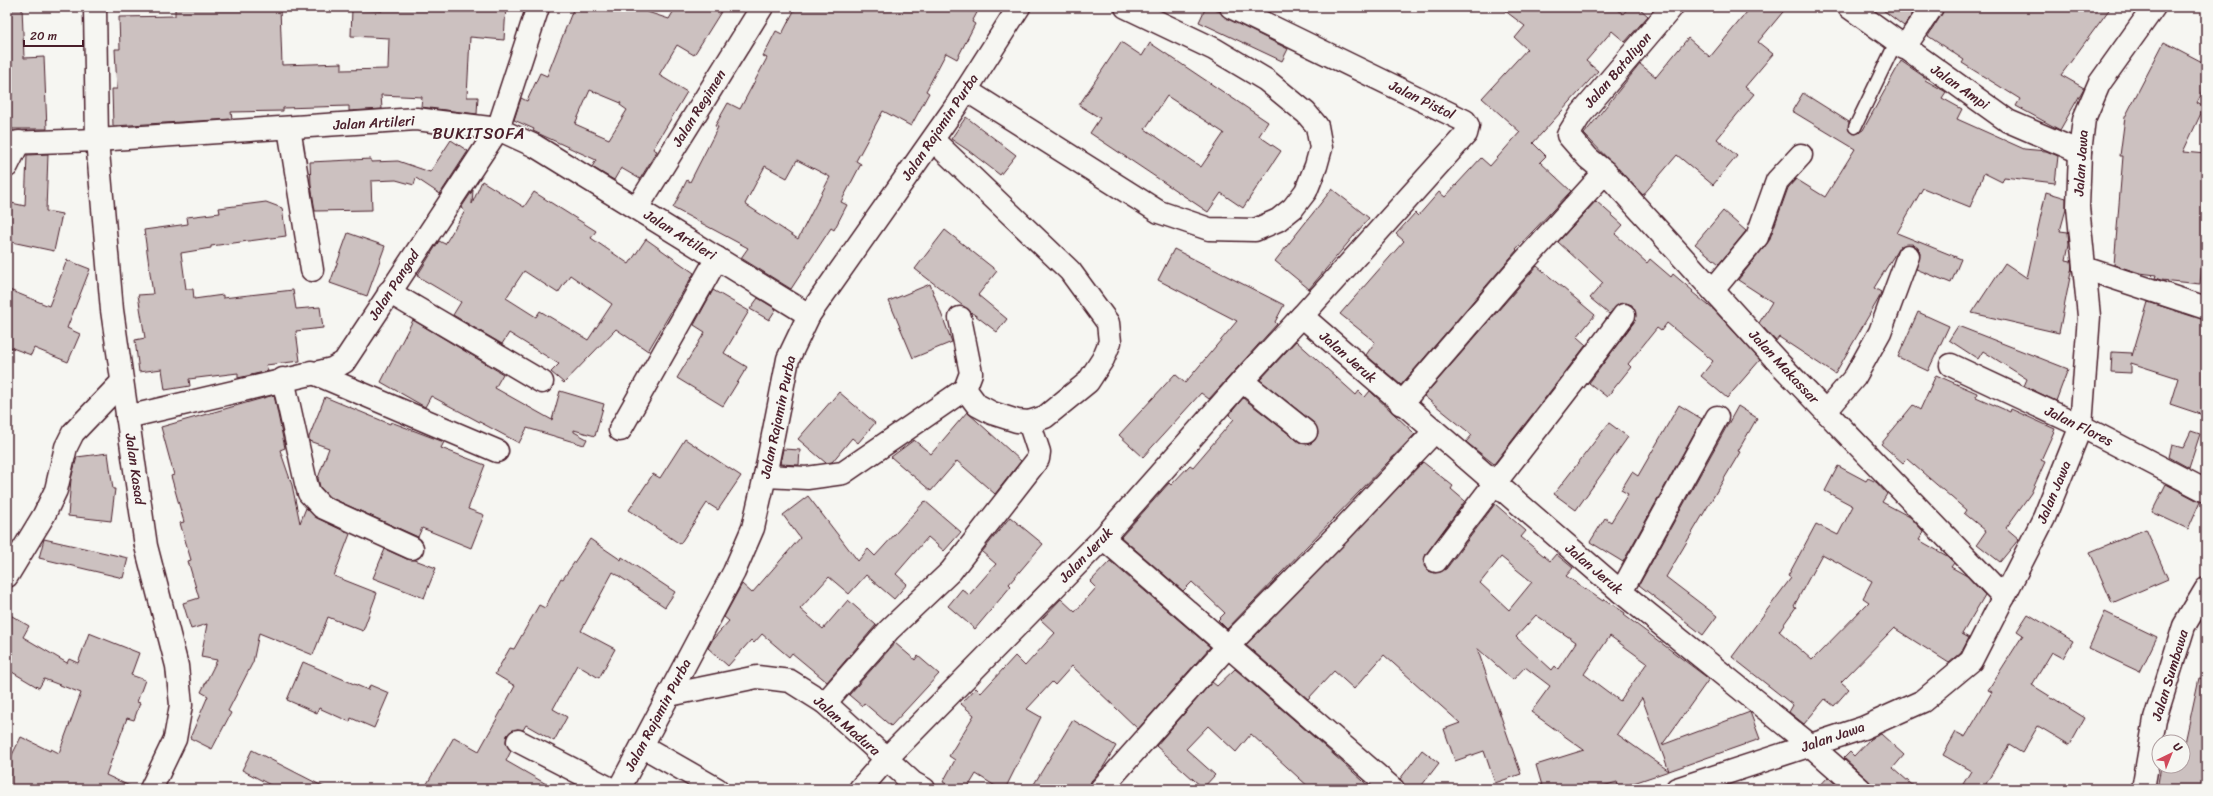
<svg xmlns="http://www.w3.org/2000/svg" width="2213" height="796" font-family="Sriracha,sans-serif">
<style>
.building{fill:#ccc1c0;stroke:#4a1f2b;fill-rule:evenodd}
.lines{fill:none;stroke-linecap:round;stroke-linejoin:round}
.lane-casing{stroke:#4a1f2b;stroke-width:15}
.street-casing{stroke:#4a1f2b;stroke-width:25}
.secondary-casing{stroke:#4a1f2b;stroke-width:25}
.lane{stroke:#f6f6f2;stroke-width:12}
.street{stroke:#f6f6f2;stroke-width:22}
.secondary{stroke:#f6f6f2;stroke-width:22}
.labels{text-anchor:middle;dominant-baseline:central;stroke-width:3.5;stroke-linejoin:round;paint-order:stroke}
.street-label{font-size:14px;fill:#4a1f2b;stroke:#f6f6f2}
.quarter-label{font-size:16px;letter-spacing:1px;fill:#4a1f2b;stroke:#f6f6f2}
</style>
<rect width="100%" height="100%" fill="#f6f6f2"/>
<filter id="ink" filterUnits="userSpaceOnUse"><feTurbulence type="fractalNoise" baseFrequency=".025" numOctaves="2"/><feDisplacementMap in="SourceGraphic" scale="8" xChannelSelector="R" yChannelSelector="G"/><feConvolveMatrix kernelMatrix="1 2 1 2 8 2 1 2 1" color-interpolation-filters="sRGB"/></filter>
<g filter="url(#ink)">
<g class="building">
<polygon points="7,7 22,7 24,58 44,57 47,129 7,129"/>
<polygon points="175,7 280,7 282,65 342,63 342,70 388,69 389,38 351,36 352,9 382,11 382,7 506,7 504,40 470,37 467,97 478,97 477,114 421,107 422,97 381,95 382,109 349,111 349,106 283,108 283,111 231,112 232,119 113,126 112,89 117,89 115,49 120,49 119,17 175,16"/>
<path d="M574 7H632L669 19 676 7H724L694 55 677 45 659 75 687 92 653 149 657 151 640 179 621 168 614 180 592 167 596 160 533 131 534 129 514 120 521 98 527 101 540 73 547 76ZM590 90 621 103 620 105 627 110 609 139 575 124Z"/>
<path d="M796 7H980L972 22 975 24 957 59 946 53 926 91 929 93 911 126 883 111 856 161 861 164 841 202 847 205 834 230 831 228 791 289 741 258 748 248 673 208 687 180 690 182 718 127 715 126 728 103 740 109 767 58 763 56 776 31 782 34ZM797 160 830 177 798 239 745 204 765 166 787 178Z"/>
<polygon points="1206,7 1220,12 1226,18 1288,49 1282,61 1199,22"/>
<polygon points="1500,7 1615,7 1623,14 1629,7 1638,7 1648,16 1625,42 1612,31 1586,61 1598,71 1533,143 1546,156 1540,162 1571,191 1516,249 1517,250 1401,385 1366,355 1375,342 1340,314 1404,241 1396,234 1415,213 1418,216 1439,192 1445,197 1481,158 1490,166 1520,132 1482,98 1527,49 1515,38 1525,26"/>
<polygon points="1751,7 1787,7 1758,42 1773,54 1745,87 1754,94 1717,139 1737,156 1713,185 1677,155 1643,195 1584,134 1640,64 1656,77 1688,38 1710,57"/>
<polygon points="1879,7 1917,7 1904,26"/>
<polygon points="1944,7 2111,7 2061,75 2084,88 2060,130 2016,106 2020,99 1962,63 1964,60 1928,36 1942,14"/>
<path d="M1121 42 1142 56 1150 43 1268 122 1259 136 1281 151 1243 208 1221 193 1208 212 1090 133 1100 118 1079 105ZM1167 96 1224 133 1201 167 1145 129Z"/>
<polygon points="2164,42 2206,64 2206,85 2197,103 2204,107 2183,152 2206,154 2204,205 2206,206 2206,218 2200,284 2161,280 2155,278 2156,275 2140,273 2114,265 2123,156 2120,156 2125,117"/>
<polygon points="1901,61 1926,78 1925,80 1946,92 1942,98 1962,109 1957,119 2024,149 2046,151 2058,156 2055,183 2004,177 2002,182 1984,173 1970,207 1923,188 1897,233 1961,259 1951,283 1916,269 1920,254 1918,248 1912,244 1900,246 1874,288 1881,292 1879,298 1835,374 1779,337 1776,341 1759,323 1772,302 1738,280 1769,241 1788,188 1796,179 1825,197 1855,149 1792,111 1803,93 1849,122 1849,131 1856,134 1863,130"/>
<polygon points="966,117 1016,155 1000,175 969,151 951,139"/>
<polygon points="451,140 468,151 440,194 416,178 414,185 396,180 371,181 372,210 315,211 311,185 310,162 371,159 371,162 398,161 430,172"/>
<polygon points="48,154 46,211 62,214 54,251 7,241 7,202 25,206 27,155"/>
<path d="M482 181 524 207 534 192 596 231 591 238 629 264 646 239 694 273 648 351 616 329 564 383 551 372 559 364 509 333 502 344 453 315 461 302 417 276 439 241 445 244 465 211 461 208 473 190 472 204ZM524 271 558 293 570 275 612 304 588 340 540 311 536 317 506 298Z"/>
<polygon points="1332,189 1369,218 1309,289 1275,261"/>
<polygon points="2046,192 2066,198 2066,209 2060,231 2068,232 2069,245 2066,260 2071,261 2072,267 2059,333 1972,313 2005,263 2027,278"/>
<polygon points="1596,201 1623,225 1615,234 1647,263 1650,259 1671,277 1673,274 1693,291 1692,292 1714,310 1760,360 1727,398 1701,376 1713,361 1667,323 1661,331 1657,328 1628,364 1631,367 1607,397 1589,383 1634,322 1636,316 1632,305 1626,303 1619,304 1609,314 1590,298 1603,283 1558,242"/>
<polygon points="266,202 282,208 286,236 211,246 211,248 181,253 186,289 193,289 194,299 223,295 223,298 293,290 296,309 320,307 323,328 296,331 300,361 266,365 268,371 238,378 238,373 189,379 190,386 165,390 162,369 139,372 135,340 145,338 138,295 153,294 144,230 188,224 187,217 220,213 219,208"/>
<polygon points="1723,211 1746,231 1719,264 1695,244"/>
<polygon points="945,230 997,271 978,295 1007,319 997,332 915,269"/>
<polygon points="348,233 385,246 367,296 330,283"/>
<polygon points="1174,249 1284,305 1275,322 1277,324 1209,399 1201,393 1143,457 1119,435 1175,374 1185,383 1237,321 1158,280"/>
<polygon points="67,260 90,269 67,328 80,334 68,362 34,348 31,355 7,346 7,289 49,306"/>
<polygon points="1537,266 1595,315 1577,337 1586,345 1494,464 1466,442 1472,435 1424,396"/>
<polygon points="930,284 952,342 913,358 889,301"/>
<polygon points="713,290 749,311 724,353 747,367 723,406 677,378 705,332 694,325"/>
<polygon points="758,298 776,309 769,320 750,309"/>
<polygon points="2148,302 2206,320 2206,416 2170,404 2178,378 2131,363 2131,373 2111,372 2112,352 2132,353 2132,356"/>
<polygon points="1918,312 1949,326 1928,371 1898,357"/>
<polygon points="413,320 503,374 495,388 552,420 560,391 604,404 595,436 574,430 574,432 587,439 584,445 527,428 519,443 431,396 425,407 381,382"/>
<polygon points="1958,326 2068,369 2056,401 2024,386 2027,379 1983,351 1978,359 1949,340"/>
<polygon points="1296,341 1356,395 1359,391 1365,397 1370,391 1415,434 1227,629 1218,620 1225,613 1192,582 1183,591 1121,537 1169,483 1171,485 1190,465 1193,467 1234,419 1229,415 1243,398 1299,442 1310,444 1315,440 1318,433 1314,423 1260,380"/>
<polygon points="1936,375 1977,393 1976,397 2010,412 2011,409 2055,429 2041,460 2045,462 2031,493 2006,528 2019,539 2000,562 1977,544 1986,531 1964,513 1966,510 1907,459 1903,463 1881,444 1913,405 1920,410"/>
<polygon points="839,392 875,423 858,443 852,438 832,462 826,463 798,439"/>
<polygon points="274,395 285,448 280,450 292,485 300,523 306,508 317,518 350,534 334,576 377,593 363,631 328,617 313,655 259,633 253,662 228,711 231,713 212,749 190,738 208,696 201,692 217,660 201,657 207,624 191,629 183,603 199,598 188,561 191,560 180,523 184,522 171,476 174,475 161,427"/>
<polygon points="325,397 390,424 391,422 444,442 441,448 485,465 468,509 484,515 471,548 422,528 418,537 329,497 320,487 318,478 329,448 309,441 309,437"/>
<polygon points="1679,405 1702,419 1623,562 1590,542 1605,518 1611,522 1628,494 1621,490 1632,472 1638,476"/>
<polygon points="1738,406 1757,418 1738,451 1740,452 1666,577 1717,616 1703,635 1639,585"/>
<polygon points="967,412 1021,461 995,494 957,461 931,491 891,457 914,440 931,454"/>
<polygon points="1609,423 1628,437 1576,510 1554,494"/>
<polygon points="2191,431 2200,434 2189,468 2169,457 2172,445 2183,448"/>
<polygon points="685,439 741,476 718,510 707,503 680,544 629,510 653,474 660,478"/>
<polygon points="783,449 800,450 799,465 780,464"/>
<polygon points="108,453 113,489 115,489 111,521 68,516 71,479 77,457"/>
<path d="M1423 462 1453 486 1451 489 1465 501 1426 554 1424 566 1428 571 1435 573 1446 569 1495 504 1526 531 1521 537 1550 561 1556 554 1573 568 1566 576 1603 601 1604 599 1625 613 1624 615 1709 679 1662 745 1750 712 1760 739 1669 771 1642 698 1617 734 1669 771 1619 788 1617 782 1592 789H1543L1536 765 1584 750 1531 712 1550 686 1525 667 1513 680 1477 648 1521 774 1495 783 1484 751 1455 761 1444 729 1460 723 1384 655 1354 689 1334 671 1308 699 1246 645ZM1501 557 1532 582 1509 610 1480 583ZM1536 615 1576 642 1558 669 1555 666 1552 670 1516 637ZM1610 636 1647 663 1620 701 1584 674Z"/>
<path d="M1838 466 1866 481 1868 478 1876 482 1887 494 1882 502 1910 517 1924 532 1919 540 1947 556 1954 563 1951 567 1967 576 1985 595 1962 634 1969 638 1961 653 1949 663 1894 628 1841 682 1849 689 1834 706 1825 699 1804 724 1789 712 1793 705 1732 657 1791 578 1788 576 1816 524 1838 535 1853 506 1825 491ZM1822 554 1872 581 1863 598 1869 602 1812 660 1779 631 1796 607 1794 606Z"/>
<polygon points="2166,484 2200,502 2188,529 2152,512"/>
<polygon points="808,496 858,561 868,549 875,556 925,501 961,532 944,551 928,537 896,574 907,584 894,599 866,575 849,594 829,577 800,609 823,629 848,600 876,625 827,682 792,653 789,657 762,634 754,643 751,640 728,666 708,648 713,639 729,621 724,617 742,584 752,593 800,538 783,515"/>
<polygon points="1010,517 1043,544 1009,584 1011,586 975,629 948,606 962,589 969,595 996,564 982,552"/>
<polygon points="2146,529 2168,579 2112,603 2090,552"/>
<polygon points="44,539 128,558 123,578 39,558"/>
<polygon points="590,539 621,560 622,557 675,592 665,607 613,572 581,631 615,649 599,678 577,665 553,709 567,717 554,741 526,725 523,730 517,729 507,735 506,742 511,751 506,761 555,789 424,789 454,737 479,751 515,686 495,674 510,648 514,649 539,605 545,608 561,578 563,579"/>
<polygon points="385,549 407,559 415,560 436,568 424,598 373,578"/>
<polygon points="1110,561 1210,647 1138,729 1072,666 1055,685 1052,682 1027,709 1041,717 1005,789 1000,789 976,774 967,789 955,789 943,782 955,760 949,756 974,715 961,704 976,688 981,693 1015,656 1025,666 1055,633 1041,620 1061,599 1075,612 1096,588 1090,582"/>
<polygon points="2105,612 2157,637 2140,672 2089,648"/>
<polygon points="7,613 29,626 23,637 67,663 69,659 78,663 89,633 139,653 131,675 145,680 137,702 140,703 134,720 127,718 106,775 136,789 7,789 7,765 21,737 50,751 51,749 59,753 81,693 44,679 39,688 7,669"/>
<polygon points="2028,614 2073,641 2063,658 2052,652 2032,685 2085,718 2070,745 2038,726 2022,753 2009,745 1983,789 1960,789 1971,771 1943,755 1956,732 1965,737 1992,692 1988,690 2023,635 2017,631"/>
<polygon points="895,643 915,660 918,656 939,674 891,726 864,703 862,706 849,695"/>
<polygon points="303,662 368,690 370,685 389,693 374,728 351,718 350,722 319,708 317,713 287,700"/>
<polygon points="1235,669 1315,738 1372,789 1311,789 1251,734 1236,752 1208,726 1186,749 1215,775 1203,788 1156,746 1212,682 1217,686"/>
<polygon points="2199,678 2206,679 2206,789 2157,789 2161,766 2183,766 2183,752"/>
<polygon points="1073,720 1116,746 1102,769 1091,781 1089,789 1031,789"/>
<polygon points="1881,734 1904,755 1893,768 1917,789 1872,789 1868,780 1844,758 1850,752 1854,756 1870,739"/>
<polygon points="252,750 328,789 278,789 242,770"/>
<polygon points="1422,750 1439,763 1419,789 1405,789 1400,779"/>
<polygon points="1828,777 1841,789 1817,789"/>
</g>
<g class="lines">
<g class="lane-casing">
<polyline id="lane" points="1855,127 1896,42"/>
</g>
<g class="street-casing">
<g id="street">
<polyline points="95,7 97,140 112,310 146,546 177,666 181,705 175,739 151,789"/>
<polyline points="1231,7 1465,121 1468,126 1466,134 1302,316"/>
<polyline points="1672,7 1581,114 1568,135 1588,158 1605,172 1778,362 2004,597"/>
<polyline points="1849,7 2008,121 2080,152"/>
<polyline points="1904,48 1932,7"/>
<polyline points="966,90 1159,212 1209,229 1255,230 1278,220 1293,208 1306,191 1316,166 1321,148 1317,126 1306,113 1266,80 1214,49 1126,7"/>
<polyline points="289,128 312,270"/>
<polyline points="933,140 1070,271 1108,323 1110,342 1103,359 1088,382 1045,417 1029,422 1017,421 992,413 977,405 965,389"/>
<polyline points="7,143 97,140 416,119 498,129 535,146 809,315"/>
<polyline points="7,166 19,142"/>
<polyline points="637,208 762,7"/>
<polyline points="2084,268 2206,308"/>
<polyline points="1713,290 1757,237 1777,181 1801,155"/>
<polyline points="389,292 542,382"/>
<polyline points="1951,365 2081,426 2206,491"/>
<polyline points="311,372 497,451"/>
<polyline points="283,379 306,483 309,493 322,507 412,548"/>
<polyline points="1242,381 1306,432"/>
<polyline points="1401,404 1519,267 1605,172"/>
<polyline points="1826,411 1855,377 1880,332 1908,256"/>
<polyline points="127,417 332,369 344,362 498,129 538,7"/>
<polyline points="620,430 717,258"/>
<polyline points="765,476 807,478 843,473 965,389 971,373 960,318"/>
<polyline points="1103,538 1393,789"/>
<path d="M1436 561C1497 478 1563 398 1624 315"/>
<polyline points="7,576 44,515 56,490 66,447 73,433 122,382"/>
<polyline points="1621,592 1717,417"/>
<polyline points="669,695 757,677 790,681 825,703 913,783 924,789"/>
<polyline points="825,703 889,630 951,571 1038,459 1039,452 1029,422"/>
<polyline points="518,741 611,789"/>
<polyline points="642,746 717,789"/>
<polyline points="860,789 886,759 1103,538 1242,381 1302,316 1621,592 1810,745 1860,789"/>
<polyline points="1101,789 1227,647 1340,532 1434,432"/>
<polyline points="2143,789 2155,719 2184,626 2206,589"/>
</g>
</g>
<g class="secondary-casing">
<g id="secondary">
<polyline points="619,789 734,572 753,528 765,476 788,359 809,315 956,106 1019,7"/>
<polyline points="1677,789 1863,728 1923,701 1971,661 2044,518 2081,426 2089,316 2078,207 2080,152 2084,119 2099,84 2154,7"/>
</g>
</g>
<use href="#lane" class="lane"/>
<use href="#street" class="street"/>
<use href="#secondary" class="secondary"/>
</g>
</g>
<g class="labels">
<g class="street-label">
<text transform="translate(1618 70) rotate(-49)">Jalan Bataliyon</text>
<text transform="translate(1960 87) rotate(35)">Jalan Ampi</text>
<text transform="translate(1422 100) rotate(26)">Jalan Pistol</text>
<text transform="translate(699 108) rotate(-58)">Jalan Regimen</text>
<text transform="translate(374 123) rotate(-3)">Jalan Artileri</text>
<text transform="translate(940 127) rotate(-56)">Jalan Rajamin Purba</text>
<text transform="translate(2081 163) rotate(-86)">Jalan Jawa</text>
<text transform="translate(680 235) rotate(32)">Jalan Artileri</text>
<text transform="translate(394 285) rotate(-57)">Jalan Pangad</text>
<text transform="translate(1348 357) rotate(41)">Jalan Jeruk</text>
<text transform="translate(1784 367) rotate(47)">Jalan Makassar</text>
<text transform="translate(778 417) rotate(-78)">Jalan Rajamin Purba</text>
<text transform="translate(2079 426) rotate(26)">Jalan Flores</text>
<text transform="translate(135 469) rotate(82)">Jalan Kasad</text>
<text transform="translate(2054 492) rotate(-67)">Jalan Jawa</text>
<text transform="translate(1086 555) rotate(-46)">Jalan Jeruk</text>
<text transform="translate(1594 569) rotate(40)">Jalan Jeruk</text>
<text transform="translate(2170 675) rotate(-73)">Jalan Sumbawa</text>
<text transform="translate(658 715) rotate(-62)">Jalan Rajamin Purba</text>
<text transform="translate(847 726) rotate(41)">Jalan Madura</text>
<text transform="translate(1833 737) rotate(-19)">Jalan Jawa</text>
</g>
<g class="quarter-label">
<text x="479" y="133">BUKITSOFA</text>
</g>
</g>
<rect width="2213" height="796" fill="none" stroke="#f6f6f2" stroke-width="24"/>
<rect x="12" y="12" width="2189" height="772" fill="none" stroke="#4a1f2b" stroke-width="1.5" filter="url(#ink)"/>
<g transform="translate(2171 754) rotate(43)"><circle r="19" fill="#f6f6f2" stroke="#b1a0a2"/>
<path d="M0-3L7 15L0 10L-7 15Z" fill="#d1495b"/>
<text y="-6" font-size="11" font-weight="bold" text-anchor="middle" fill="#4a1f2b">U</text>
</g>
<path d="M24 40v6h59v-6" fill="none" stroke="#4a1f2b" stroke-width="2"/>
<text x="30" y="40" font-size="12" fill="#4a1f2b" stroke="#f6f6f2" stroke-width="3" paint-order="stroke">20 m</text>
</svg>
